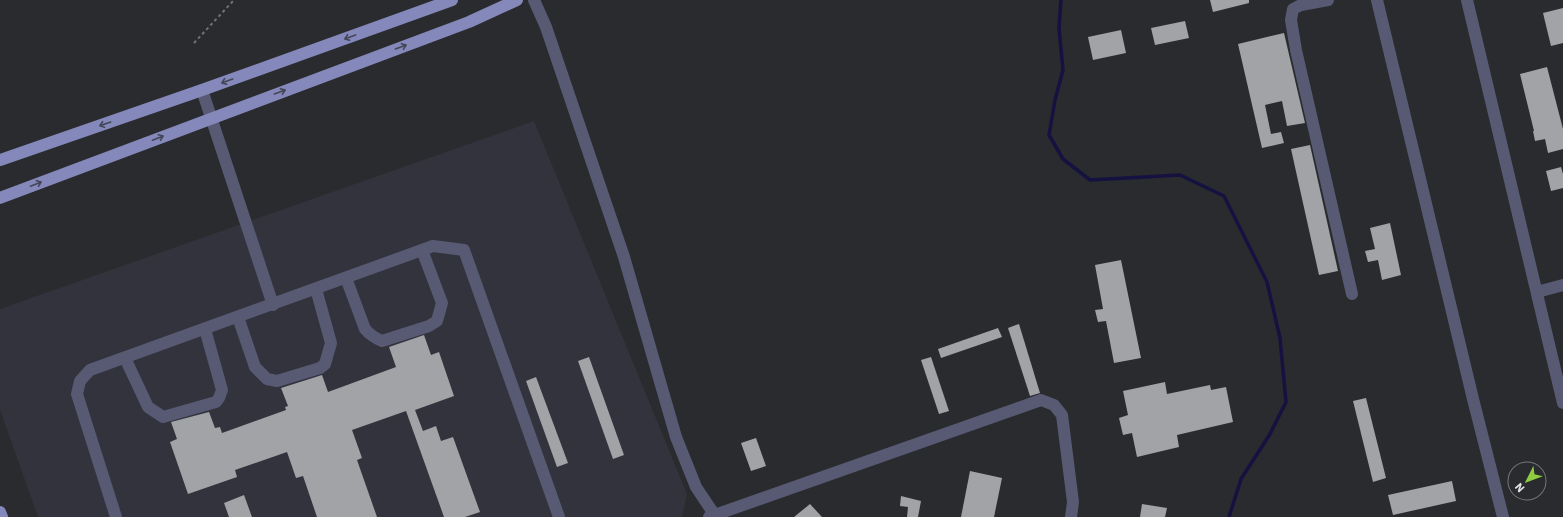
<svg xmlns="http://www.w3.org/2000/svg" width="1563" height="517" font-family="'IBM Plex Sans',sans-serif">
<style>
.built{fill:#32333c}
.lines{fill:none;stroke-linecap:round;stroke-linejoin:round}
.stream{stroke:#151141;stroke-width:3.5}
.building{fill:#a2a3a7}
.path{stroke:#717275;stroke-width:2;stroke-dasharray:3 3;stroke-linecap:butt}
.minor{stroke:#585a73;stroke-width:12}
.major{stroke:#8588ba;stroke-width:12}
.oneway{stroke:#454758}
</style>
<rect width="100%" height="100%" fill="#2a2b2e"/>
<polygon class="built" points="534,121 687,494 682,517 38,517 0,410 0,309"/>
<g class="lines">
<polyline class="stream" points="1061,0 1059,28 1063,70 1055,100 1049,135 1063,159 1090,180 1180,175 1224,196 1267,282 1280,338 1286,402 1270,434 1241,479 1229,517"/>
</g>
<g class="building">
<polygon points="1210,0 1249,0 1249,3 1213,12"/>
<polygon points="1563,8 1563,43 1551,46 1543,13"/>
<polygon points="1185,21 1189,38 1155,45 1151,28"/>
<polygon points="1121,30 1126,53 1093,60 1088,37"/>
<polygon points="1284,33 1305,123 1287,126 1282,101 1265,105 1271,134 1281,132 1284,143 1262,148 1238,44"/>
<polygon points="1547,67 1563,129 1563,149 1548,153 1545,139 1535,141 1533,131 1534,131 1520,74"/>
<polygon points="1310,145 1338,271 1319,275 1291,149"/>
<polygon points="1561,167 1563,174 1563,188 1551,191 1546,171"/>
<polygon points="1390,223 1401,275 1382,280 1378,260 1368,262 1365,251 1375,249 1370,228"/>
<polygon points="1121,260 1141,358 1114,363 1106,321 1098,322 1095,310 1103,309 1095,265"/>
<polygon points="1019,324 1040,393 1030,396 1008,328"/>
<polygon points="998,328 1002,337 941,358 938,349"/>
<polygon points="424,335 431,355 439,352 454,396 415,410 423,431 436,426 441,441 453,437 480,512 465,517 444,517 406,411 352,430 362,458 357,460 377,517 317,517 303,476 296,478 287,452 235,470 237,477 188,494 170,442 177,439 171,422 209,412 215,428 220,427 222,433 286,410 285,407 288,406 281,388 322,375 328,392 396,367 389,347"/>
<polygon points="589,357 624,455 613,459 578,361"/>
<polygon points="931,357 949,411 939,414 921,360"/>
<polygon points="536,377 568,463 557,467 526,381"/>
<polygon points="1165,382 1167,394 1210,385 1211,390 1226,387 1233,422 1177,435 1179,447 1137,457 1132,433 1123,435 1119,418 1128,415 1123,391"/>
<polygon points="1366,398 1386,478 1373,482 1353,401"/>
<polygon points="756,438 766,466 751,471 741,443"/>
<polygon points="970,471 1002,478 994,517 961,517"/>
<polygon points="1452,481 1456,501 1393,515 1388,495"/>
<polygon points="244,495 252,517 229,517 224,503"/>
<polygon points="901,496 921,501 918,517 907,517 908,507 900,506"/>
<polygon points="810,504 822,517 794,517"/>
<polygon points="1142,504 1167,508 1165,517 1140,517"/>
</g>
<g class="lines">
<polyline class="path" points="194,43 234,0"/>
<g class="minor">
<polyline points="534,0 546,27 624,257 676,437 696,487 716,517"/>
<polyline points="1328,0 1301,5 1293,9 1291,20 1296,50 1352,294"/>
<polyline points="1377,0 1473,399 1503,517"/>
<polyline points="1467,0 1563,403"/>
<polyline points="202,90 273,305"/>
<path d="M346 278 365 329C370 335 375 338 382 341L429 326 437 321 442 303 422 250"/>
<polyline points="1537,292 1563,285"/>
<polyline points="238,317 255,367 267,379 277,381 320,368 325,364 331,343 316,289"/>
<polyline points="125,358 148,407 163,417 216,402 219,398 222,390 205,329"/>
<polyline points="116,517 77,394 80,381 90,370 433,246 464,250 559,517"/>
<polyline points="709,517 1041,400 1054,405 1062,415 1073,502 1071,517"/>
</g>
<g class="major">
<polyline points="0,160 202,90 452,0"/>
<polyline points="0,198 469,22 517,0"/>
<polyline points="0,512 2,517"/>
</g>
</g>
<defs><path id="oneway-shaft" d="M-6 0H5M1.5-3L5.5 0L1.5 3" fill="none" stroke-width="1.6" stroke-linecap="round" stroke-linejoin="round"/></defs>
<g class="oneway">
<use href="#oneway-shaft" transform="translate(350 37) rotate(160)"/>
<use href="#oneway-shaft" transform="translate(401 47) rotate(-20)"/>
<use href="#oneway-shaft" transform="translate(227 81) rotate(160)"/>
<use href="#oneway-shaft" transform="translate(280 92) rotate(-20)"/>
<use href="#oneway-shaft" transform="translate(105 124) rotate(161)"/>
<use href="#oneway-shaft" transform="translate(158 138) rotate(-21)"/>
<use href="#oneway-shaft" transform="translate(36 184) rotate(-21)"/>
</g>
<g transform="translate(1527 481) rotate(228)"><circle r="19" fill="#2a2b2e" stroke="#757679"/>
<path d="M0-3L7 15L0 10L-7 15Z" fill="#8ecd42"/>
<text y="-6" font-size="11" font-weight="bold" text-anchor="middle" fill="#e6e6e9">N</text>
</g>
</svg>
